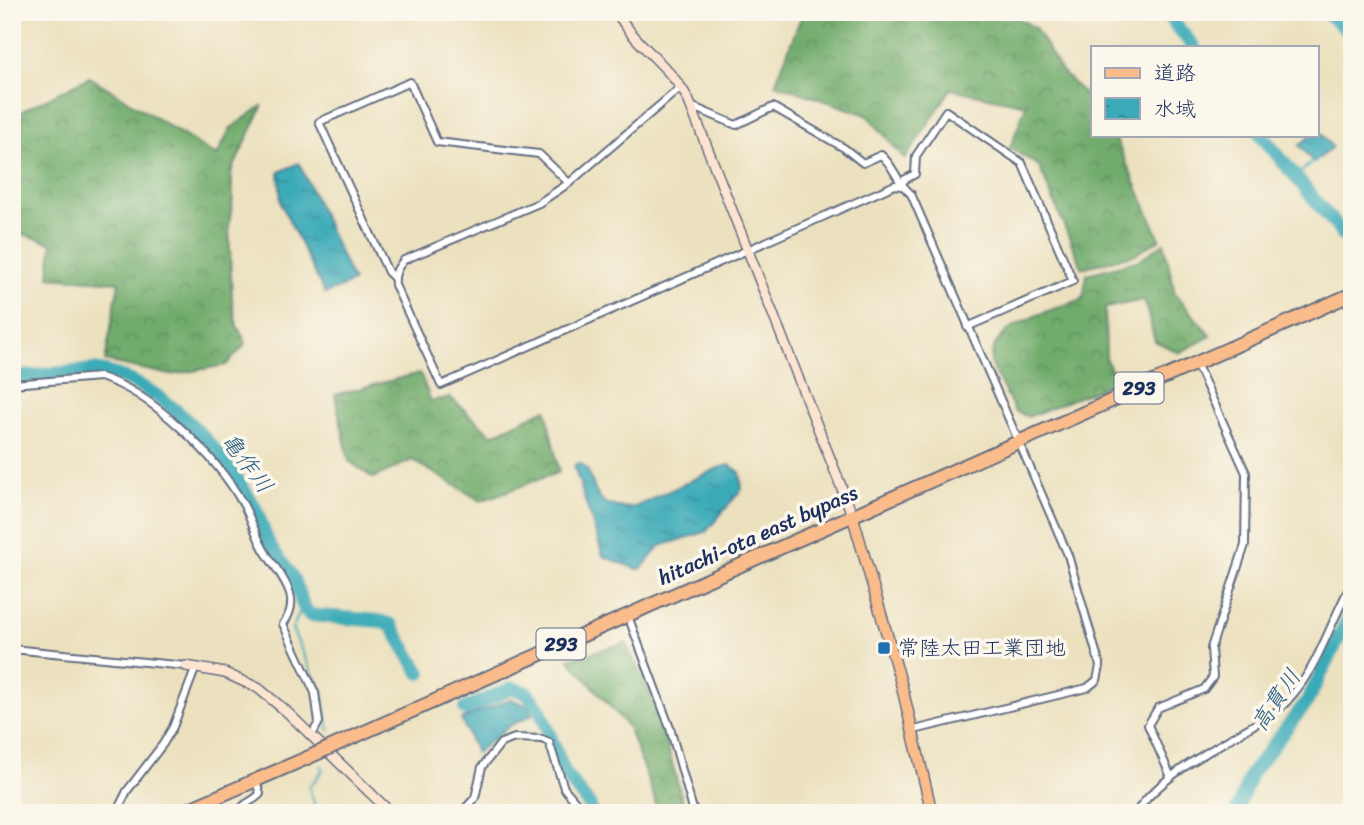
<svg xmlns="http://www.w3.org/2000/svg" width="1364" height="825" font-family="Sriracha,'Klee One',sans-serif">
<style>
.forest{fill:url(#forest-crowns);stroke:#466e65;stroke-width:2}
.water{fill:url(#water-ripples);stroke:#2b6c8b;stroke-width:2}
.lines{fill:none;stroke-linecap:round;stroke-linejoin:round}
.stream{stroke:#3baab8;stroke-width:2.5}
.river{stroke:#3baab8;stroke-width:14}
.street-casing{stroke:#646d80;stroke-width:10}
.secondary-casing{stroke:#646d80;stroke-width:12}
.primary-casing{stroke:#646d80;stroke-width:13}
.highway-casing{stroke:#646d80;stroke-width:16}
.street{stroke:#fff;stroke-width:6}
.secondary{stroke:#fde4d1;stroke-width:9}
.primary{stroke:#fabc8b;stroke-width:10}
.highway{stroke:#fabc8b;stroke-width:12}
.highway-bridge-casing{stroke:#646d80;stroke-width:16;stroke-linecap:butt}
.highway-bridge{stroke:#fabc8b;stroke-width:12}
.poi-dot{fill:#1f6fb2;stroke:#fbf7ec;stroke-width:2.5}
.labels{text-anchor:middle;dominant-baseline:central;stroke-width:7;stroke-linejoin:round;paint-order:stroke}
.shield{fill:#fbf7ec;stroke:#5e6b89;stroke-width:2}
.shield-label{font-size:19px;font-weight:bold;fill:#1b2f5e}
.street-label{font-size:21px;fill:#1b2f5e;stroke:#fbf7ec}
.poi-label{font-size:21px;fill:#1b2f5e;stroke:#fbf7ec;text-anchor:start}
.water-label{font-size:23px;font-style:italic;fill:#265a7e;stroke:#fbf7ec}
</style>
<defs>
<pattern id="forest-crowns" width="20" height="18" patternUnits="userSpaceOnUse" patternTransform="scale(1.75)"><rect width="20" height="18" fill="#71ac6c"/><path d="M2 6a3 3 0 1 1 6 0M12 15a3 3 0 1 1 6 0" fill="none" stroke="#5c8c5c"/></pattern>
<pattern id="water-ripples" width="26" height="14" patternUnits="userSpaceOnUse" patternTransform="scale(1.75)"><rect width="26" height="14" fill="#3baab8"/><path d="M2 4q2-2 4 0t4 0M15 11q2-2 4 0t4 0" fill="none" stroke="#318b99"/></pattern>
</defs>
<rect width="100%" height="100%" fill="#fbf7ec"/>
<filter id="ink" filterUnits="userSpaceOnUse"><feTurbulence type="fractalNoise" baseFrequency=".0143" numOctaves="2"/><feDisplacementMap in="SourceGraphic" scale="14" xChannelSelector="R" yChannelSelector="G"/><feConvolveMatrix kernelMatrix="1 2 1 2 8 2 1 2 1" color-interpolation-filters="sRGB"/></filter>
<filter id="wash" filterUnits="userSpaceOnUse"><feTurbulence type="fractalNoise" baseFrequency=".00686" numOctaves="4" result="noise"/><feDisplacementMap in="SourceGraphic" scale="28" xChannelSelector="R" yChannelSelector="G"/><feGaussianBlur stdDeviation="1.57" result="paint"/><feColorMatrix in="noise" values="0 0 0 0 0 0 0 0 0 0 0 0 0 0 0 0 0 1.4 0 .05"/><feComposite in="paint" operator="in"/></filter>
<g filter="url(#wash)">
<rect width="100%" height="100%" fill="#ece1bf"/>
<g class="forest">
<polygon points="803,12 1007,12 1035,28 1062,72 1093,103 1093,135 1114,135 1160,239 1136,254 1082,268 1039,166 1010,148 1026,105 951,89 905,159 867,115 775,84"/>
<polygon points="90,77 217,156 230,129 263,105 231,173 233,197 229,226 232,299 237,326 245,341 244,346 226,365 170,375 105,361 119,282 49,277 52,243 12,231 12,116"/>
<path d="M1164 243 1175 294 1211 336 1179 353 1155 341 1144 300 1105 308 1106 360 1118 381 1028 417 1015 411 991 365C987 324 1053 310 1083 299L1087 274 1140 260Z"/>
<polygon points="420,373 431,401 450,397 492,435 546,409 559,472 481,501 412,460 373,478 349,461 335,395"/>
<polygon points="626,643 656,706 686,813 657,813 654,797 628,727 569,659"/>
</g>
<g class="water">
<polygon points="1318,130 1332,147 1314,163 1299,145 1312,135 1317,135"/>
<polygon points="299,163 353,282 325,294 281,204 279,172"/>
<path d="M578 463C601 469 581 513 635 507L718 468 730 465 740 472 742 489 706 532 660 546 641 569H636L603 556 574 466Z"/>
<polygon points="511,699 528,706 532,715 509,726 476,753 461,719"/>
</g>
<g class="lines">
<g class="stream">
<polyline points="1296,177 1313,161"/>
<polyline points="302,607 292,629 312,673 322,690 329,730"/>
<polyline points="317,813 309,787 323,770 321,766"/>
</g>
<g class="river">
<polyline points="1165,12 1194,47"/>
<polyline points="1325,12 1352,33"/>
<polyline points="1261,135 1352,245"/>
<path d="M12 378 94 370C161 379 222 451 254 506 261 519 263 534 270 546 277 557 285 566 292 577 300 590 299 604 310 615L379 621 391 625 420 673"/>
<polyline points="465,709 512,688 527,693 539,708 565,774 590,806 591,813"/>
<polyline points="1236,813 1251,774 1308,700 1352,611"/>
</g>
</g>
</g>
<g filter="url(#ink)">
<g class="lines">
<g class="street-casing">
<g id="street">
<path d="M681 87 569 183 539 203 404 260C397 268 394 274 395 285L441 385 895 185 901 186 904 180 915 174 916 156 946 111 1022 163 1073 281 967 327"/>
<path d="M691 106 736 125 773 107 844 148 863 163 881 155C895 167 896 182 911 194L1068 555 1100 666 1097 680 1087 688 914 730"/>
<polyline points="394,278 388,272 319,122 410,82 437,142 539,154 569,183"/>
<path d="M12 384 100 377C152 392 217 457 243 504 252 519 256 538 266 553 280 576 304 597 283 624L315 693 319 722 311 737"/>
<polyline points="628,616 670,728 694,813"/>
<polyline points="12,649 186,666"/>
<polyline points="1171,777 1148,725 1158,708 1204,689 1213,677 1211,648 1245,545 1246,473 1196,363"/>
<polyline points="116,813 127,791 163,744 173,727 196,667"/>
<path d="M239 813C243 802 253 802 260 794L256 781"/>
<polyline points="461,813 475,798 482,767 501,743 515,738 542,739 549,742 564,788 585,813"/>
<path d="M1136 813C1161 772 1236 737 1277 711 1318 674 1326 630 1352 583"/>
</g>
</g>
<g class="secondary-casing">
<g id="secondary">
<path d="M617 12C635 46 670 65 688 99L852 514"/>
<polyline points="186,666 225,673 258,688 286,711 391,813"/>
</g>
</g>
<g class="primary-casing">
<g id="primary">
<polyline points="852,514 901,683 932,813"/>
<polyline points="209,800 214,813"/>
</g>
</g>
<g class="highway-casing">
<g id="highway">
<polyline points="342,742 1352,294"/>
<polyline points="180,813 307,758"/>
</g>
</g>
<use href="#street" class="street"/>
<use href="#secondary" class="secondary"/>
<use href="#primary" class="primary"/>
<use href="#highway" class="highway"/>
<g class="highway-bridge-casing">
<polyline id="highway-bridge" points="307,758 342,742"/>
</g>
<use href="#highway-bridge" class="highway-bridge"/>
</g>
</g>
<rect class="poi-dot" x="877" y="641" width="14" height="14" rx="3.5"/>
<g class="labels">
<g class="shield">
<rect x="1114.5" y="372.5" width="49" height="31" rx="5"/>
<rect x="536.5" y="628.5" width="49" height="31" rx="5"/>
</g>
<g class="shield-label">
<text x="1139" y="388">293</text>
<text x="561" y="644">293</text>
</g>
<g class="street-label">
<text transform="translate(758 535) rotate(-24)">hitachi-ota east bypass</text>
</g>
<g class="poi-label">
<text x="898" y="648">常陸太田工業団地</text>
</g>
<g class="water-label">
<text transform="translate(247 463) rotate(53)">亀作川</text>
<text transform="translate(1276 700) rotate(-56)">高貫川</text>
</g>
</g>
<rect width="1364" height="825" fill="none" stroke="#fbf7ec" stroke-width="42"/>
<rect x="1091" y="46" width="228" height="91" fill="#fbf7ec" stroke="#a1a7b3" stroke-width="2"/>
<rect x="1105" y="68" width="35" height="10" fill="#fabc8b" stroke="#a1a7b3" stroke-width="2"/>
<text x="1154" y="80" font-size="21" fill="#1b2f5e">道路</text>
<rect x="1105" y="98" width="35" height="21" fill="url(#water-ripples)" stroke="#a1a7b3" stroke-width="2"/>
<text x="1154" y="116" font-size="21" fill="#1b2f5e">水域</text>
</svg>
